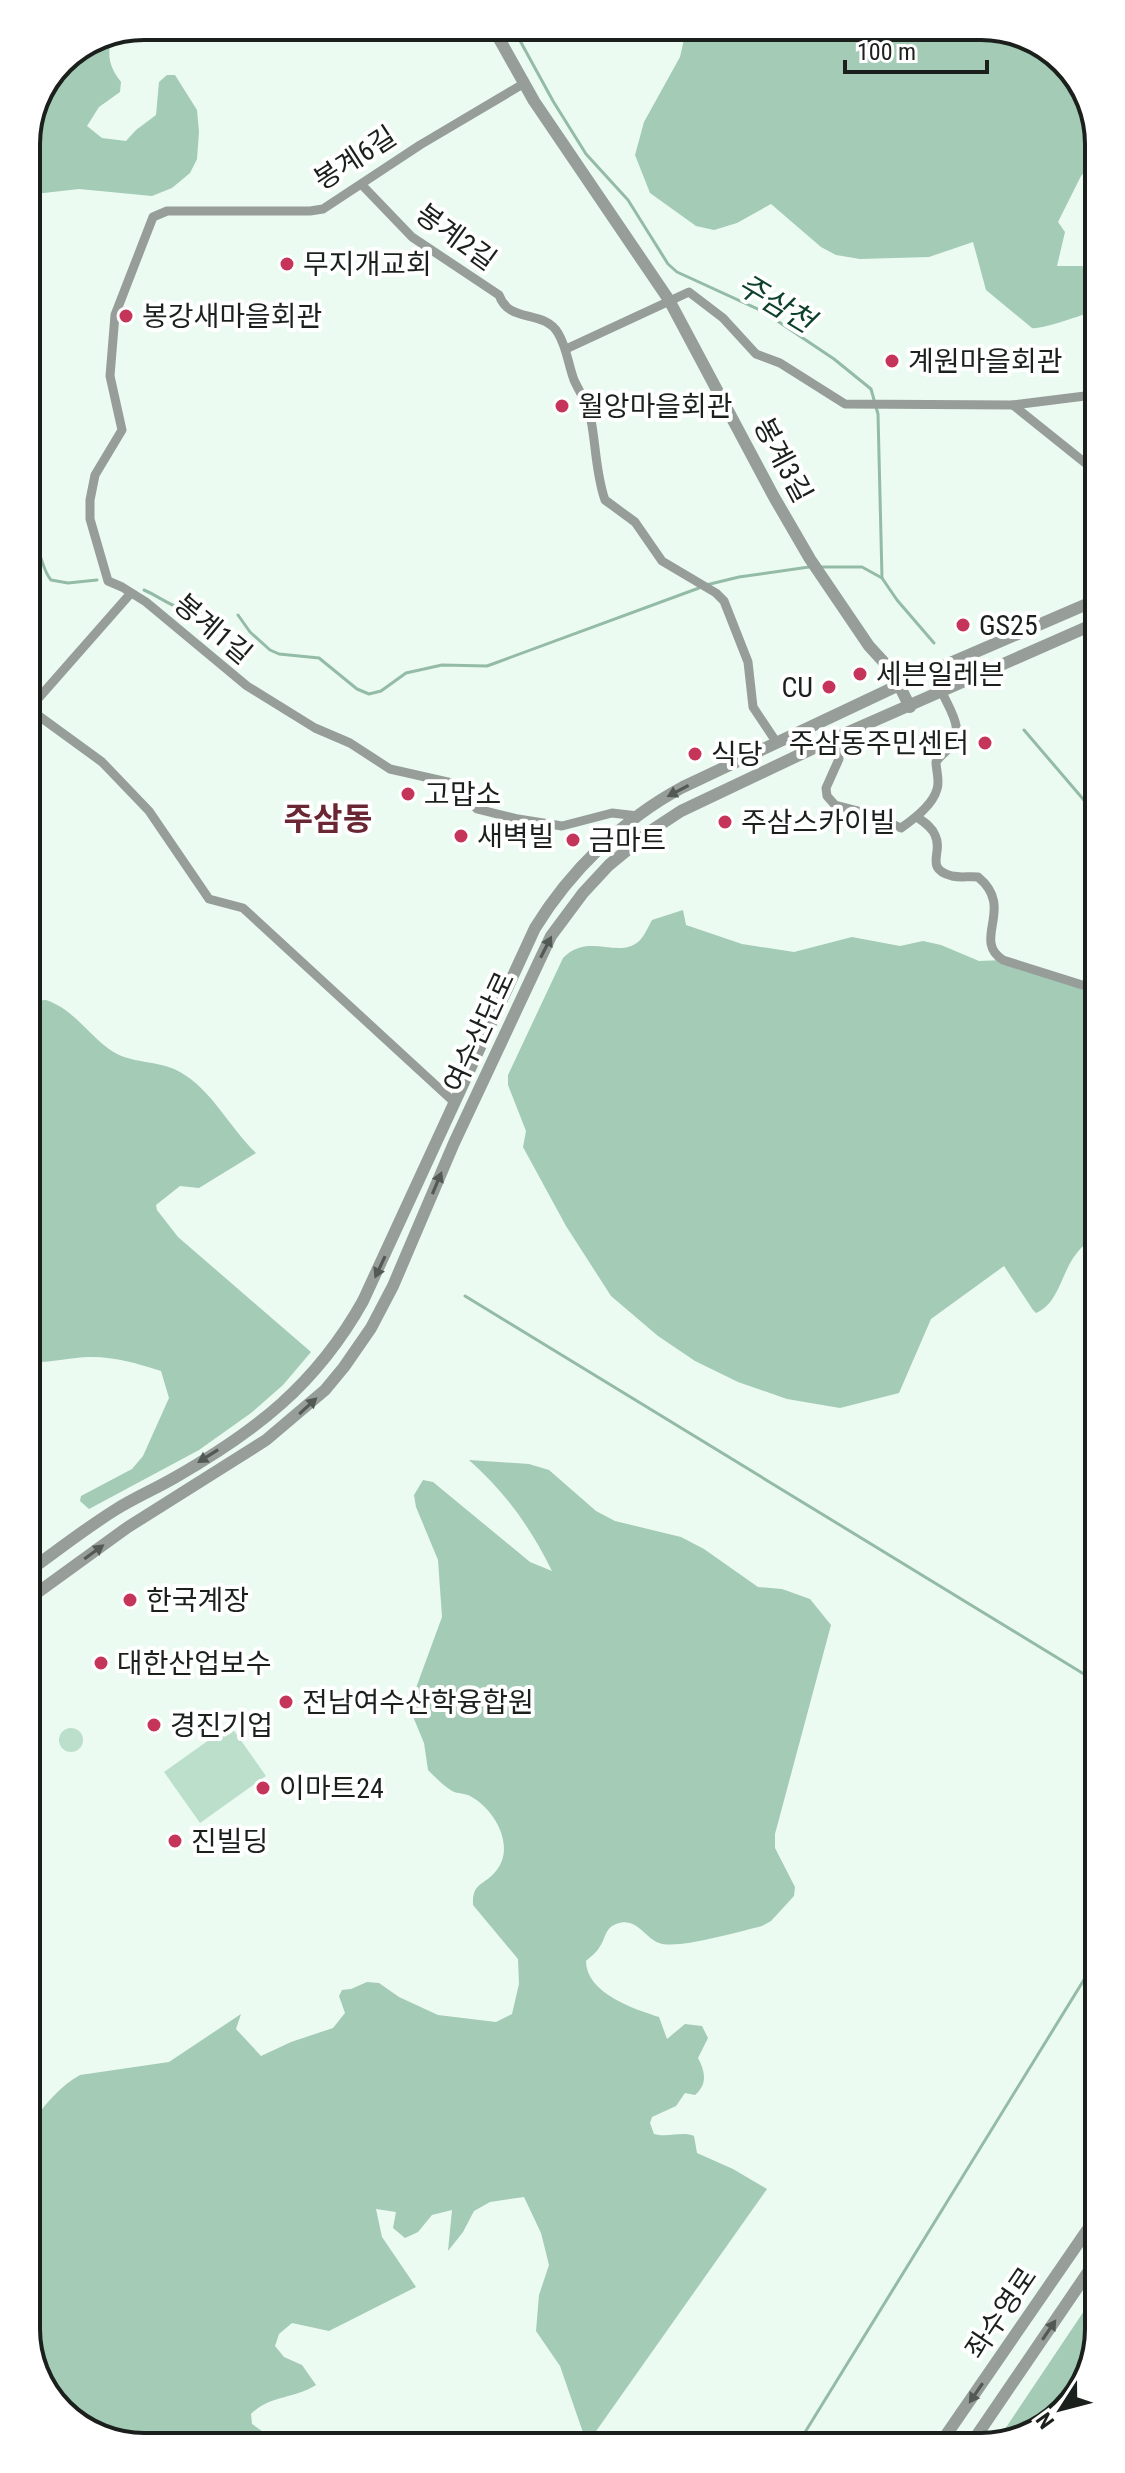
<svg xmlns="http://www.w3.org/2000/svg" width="1125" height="2473" font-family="'Roboto Condensed','Noto Sans KR',sans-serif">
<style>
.green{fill:#bbdfcb}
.forest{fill:#a3cbb5}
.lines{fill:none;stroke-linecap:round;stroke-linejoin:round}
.stream{stroke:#94bba5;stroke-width:3}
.minor{stroke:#979e9a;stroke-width:9}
.tertiary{stroke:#979e9a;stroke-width:12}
.oneway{fill:#535955}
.poi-dot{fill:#c5355a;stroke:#fff;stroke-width:3}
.labels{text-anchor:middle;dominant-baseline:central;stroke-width:8;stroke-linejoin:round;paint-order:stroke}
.street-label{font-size:28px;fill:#1b201d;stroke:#fff}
.poi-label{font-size:28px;fill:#1b201d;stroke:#fff;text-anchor:start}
.water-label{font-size:30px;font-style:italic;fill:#0f422c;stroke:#fff}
.quarter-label{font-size:32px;font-weight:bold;fill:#6b2634;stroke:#fff}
.rim{fill:none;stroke:#1b201d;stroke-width:4}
</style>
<rect width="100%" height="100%" fill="#ebfbf2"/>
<g class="green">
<polygon points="230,1725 266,1776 200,1823 164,1772"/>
<circle cx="71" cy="1740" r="12"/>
</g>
<g class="forest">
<path d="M687 26H989L1053 51 1093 106V163L1081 176 1058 222 1065 232 1057 266H1082L1091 273 1093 311C1083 315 1040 330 1032 328L986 290 973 242 929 257 860 259 836 255 821 247 771 204 737 223 714 230 696 226 650 193 635 155 644 122 680 57Z"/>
<path d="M111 40C107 57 110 68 121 82L120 92 99 107 87 126 102 138 126 141 136 130 156 115 159 82 167 75H175L197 110 199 132 197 159 190 173 172 188 152 196 79 189 26 195V137L61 60Z"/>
<path d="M683 910 686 925 742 944 794 952 852 937 900 946 923 941 941 945 979 961 1003 960 1095 989 1096 1237C1059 1256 1066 1300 1036 1313L1033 1310 1004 1266 931 1319 899 1393 840 1408 787 1399 738 1382 695 1361 658 1336 611 1296 566 1226 523 1147 526 1131 508 1085V1075L563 958C588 932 617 959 638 942 644 937 648 927 652 920Z"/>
<path d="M46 1000C73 1009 87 1033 109 1049 130 1065 158 1059 180 1072 213 1091 229 1127 256 1153L199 1188 180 1186 156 1205 157 1210 178 1237 311 1352 283 1385 251 1413 199 1450 89 1509 80 1501 81 1496 132 1469 143 1456 169 1398 161 1371C136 1363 113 1356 87 1357 67 1358 49 1363 30 1362L29 1001Z"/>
<path d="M469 1460 529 1464 549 1470 596 1511 615 1521 681 1537 704 1549 758 1587 782 1589 810 1599 831 1625 775 1834V1848L795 1887 794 1896 771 1921 762 1926C741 1931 677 1950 659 1943 644 1937 636 1916 616 1924 604 1929 606 1939 599 1948 596 1953 590 1957 586 1961 586 1993 634 2009 659 2017L667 2039 685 2024 702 2026 708 2038 698 2058C705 2071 708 2084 695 2095L685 2093 676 2106 652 2117 650 2123 654 2134C668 2138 682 2131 694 2136L697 2153 733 2169 767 2189 587 2444 560 2366 536 2331 539 2295 549 2265 541 2233 524 2197 490 2202 474 2211 463 2232 448 2251 452 2210 432 2215 418 2232 405 2238 393 2228 396 2212 376 2209 382 2237 416 2287 329 2331 292 2323 279 2334 275 2346 284 2357 302 2365 316 2385C294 2399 270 2395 251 2414L252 2424 279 2443 275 2446 136 2447 73 2423 32 2367V2122C45 2105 60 2086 80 2075L169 2062 241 2014 236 2029 261 2056 291 2042 333 2028 345 2013 339 1996 342 1990 351 1989 367 1982 379 1983 399 1997 438 2015 496 2022 512 2014 519 1984 518 1959 473 1905C472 1882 484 1886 496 1871 516 1847 495 1809 470 1796 465 1793 458 1794 452 1791 444 1786 435 1777 428 1770L424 1743 409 1707 442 1617 438 1560 416 1507 414 1495 423 1480 433 1482 530 1562 552 1571C531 1528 505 1492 469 1460Z"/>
<polygon points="1099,2299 1099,2329 1075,2400 1019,2441 997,2441 1086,2308"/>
</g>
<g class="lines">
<g class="stream">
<polyline points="512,26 553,101 586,154 628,200 668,264 677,272 764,312 834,359 871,389 878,414 882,578 897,600 934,643"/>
<path d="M27 541C44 550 40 567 51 580L68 583 97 580"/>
<polyline points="821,567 862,567 882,578"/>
<polyline points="706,585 739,577 809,567"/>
<path d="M144 590C165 599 186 619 209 609"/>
<polyline points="238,615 250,632 270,650 279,654 319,658 357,689 369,694 381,691 406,673 442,665 487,666 699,588"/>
<polyline points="1024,730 1095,813"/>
<polyline points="465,1296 1097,1682"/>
<polyline points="799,2442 1098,1957"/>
</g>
<g class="minor">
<polyline points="523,84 420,145 323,209 310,211 167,211 153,217 115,315 110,376 122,430 95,475 90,500 90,519 108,581 122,587 146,602 247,686 315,728 350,743 390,769 452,783 477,809 518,819 562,826 612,813 638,816"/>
<path d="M362 185 412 237 499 295C509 324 544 309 558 333 567 348 568 364 574 380 580 393 589 406 591 420 596 446 596 475 605 500L635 522 662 561 716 593 724 601 748 662 753 707 777 743"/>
<polyline points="566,349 689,292 723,318 756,354 780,363 845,404 1013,405 1093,395"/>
<polyline points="1013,405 1094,470"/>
<polyline points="28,708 102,762 149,811 209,899 243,908 454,1102"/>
<polyline points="29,709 131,593"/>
<path d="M835 738 839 759 826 788 827 796 835 805 870 814 901 828C914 819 933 805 937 789 940 781 936 770 936 762 940 756 945 753 950 747 965 729 950 711 942 692"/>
<path d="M917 817C924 822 932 827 935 835 944 853 923 868 952 876 961 878 969 876 978 877 1016 908 971 940 1003 960L1095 989"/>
</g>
<g class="tertiary">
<polyline points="492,26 534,101 669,300 774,497 810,559 869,646 892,671 910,707"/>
<path d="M30 1570C58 1550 86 1528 115 1510 134 1498 155 1489 174 1478 256 1431 316 1385 363 1301L535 928C570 871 623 819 683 787L899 685 1094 601"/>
<polyline points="30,1598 128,1527 266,1440 325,1390 344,1367 371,1328 393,1286 454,1143 551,936 583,893 609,865 649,832 681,811 835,738 1094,624"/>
<polyline points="942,2441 1099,2213"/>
<polyline points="973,2441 1099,2256"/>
</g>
</g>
<defs><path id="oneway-solid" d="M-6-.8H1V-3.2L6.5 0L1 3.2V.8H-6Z" transform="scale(2)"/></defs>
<g class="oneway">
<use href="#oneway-solid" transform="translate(678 791) rotate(152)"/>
<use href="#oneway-solid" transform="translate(546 947) rotate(-63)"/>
<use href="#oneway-solid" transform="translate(437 1183) rotate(-67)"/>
<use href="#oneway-solid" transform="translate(380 1267) rotate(115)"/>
<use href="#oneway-solid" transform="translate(308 1406) rotate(-43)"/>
<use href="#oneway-solid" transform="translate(208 1456) rotate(148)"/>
<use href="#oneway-solid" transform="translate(94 1552) rotate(-36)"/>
<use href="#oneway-solid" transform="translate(1049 2330) rotate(-56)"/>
<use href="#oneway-solid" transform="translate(976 2393) rotate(124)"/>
</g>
<g class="poi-dot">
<circle cx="287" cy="264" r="8"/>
<circle cx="126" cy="316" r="8"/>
<circle cx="892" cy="361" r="8"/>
<circle cx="562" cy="406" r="8"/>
<circle cx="963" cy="625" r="8"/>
<circle cx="860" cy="674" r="8"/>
<circle cx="829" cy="687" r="8"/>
<circle cx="985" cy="743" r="8"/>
<circle cx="695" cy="754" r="8"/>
<circle cx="408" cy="794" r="8"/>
<circle cx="725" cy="822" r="8"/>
<circle cx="461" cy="836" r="8"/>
<circle cx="573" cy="840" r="8"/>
<circle cx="130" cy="1600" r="8"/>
<circle cx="101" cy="1663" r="8"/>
<circle cx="286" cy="1702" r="8"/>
<circle cx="154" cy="1725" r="8"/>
<circle cx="263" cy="1788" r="8"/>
<circle cx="175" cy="1841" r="8"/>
</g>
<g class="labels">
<g class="street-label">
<text transform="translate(355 158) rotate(-33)">봉계6길</text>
<text transform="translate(456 237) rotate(36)">봉계2길</text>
<text transform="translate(783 460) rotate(62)">봉계3길</text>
<text transform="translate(213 629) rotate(40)">봉계1길</text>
<text transform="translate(479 1032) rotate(-65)">여수산단로</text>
<text transform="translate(1001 2313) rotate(-56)">좌수영로</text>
</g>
<g class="poi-label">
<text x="303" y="264">무지개교회</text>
<text x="142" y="316">봉강새마을회관</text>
<text x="908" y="361">계원마을회관</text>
<text x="578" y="406">월앙마을회관</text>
<text x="979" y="625">GS25</text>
<text x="876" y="674">세븐일레븐</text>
<text x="813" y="687" text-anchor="end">CU</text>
<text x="969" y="743" text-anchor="end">주삼동주민센터</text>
<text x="711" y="754">식당</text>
<text x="424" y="794">고맙소</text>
<text x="741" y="822">주삼스카이빌</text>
<text x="477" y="836">새벽빌</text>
<text x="589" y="840">금마트</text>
<text x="146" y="1600">한국계장</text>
<text x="117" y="1663">대한산업보수</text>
<text x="302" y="1702">전남여수산학융합원</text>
<text x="170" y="1725">경진기업</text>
<text x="279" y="1788">이마트24</text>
<text x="191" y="1841">진빌딩</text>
</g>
<g class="water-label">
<text transform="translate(776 303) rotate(31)">주삼천</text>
</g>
<g class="quarter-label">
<text x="328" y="819">주삼동</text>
</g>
</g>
<path d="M0 0H1125V2473H0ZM144 40H981A104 104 0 0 1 1085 144V2329A104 104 0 0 1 981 2433H144A104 104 0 0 1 40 2329V144A104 104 0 0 1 144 40Z" fill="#fff" fill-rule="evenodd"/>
<path class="rim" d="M144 40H981A104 104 0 0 1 1085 144V2329A104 104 0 0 1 981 2433H144A104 104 0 0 1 40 2329V144A104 104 0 0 1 144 40Z"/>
<g transform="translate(1061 2409) rotate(234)" stroke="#ffffff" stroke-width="6" paint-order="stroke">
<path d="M0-6L14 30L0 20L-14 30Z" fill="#1b201d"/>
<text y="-12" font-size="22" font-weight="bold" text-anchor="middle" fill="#1b201d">N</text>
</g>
<path d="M845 60v12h142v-12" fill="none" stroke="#1b201d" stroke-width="4"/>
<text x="857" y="60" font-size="24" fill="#1b201d" stroke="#ffffff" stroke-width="6" paint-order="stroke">100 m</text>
</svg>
